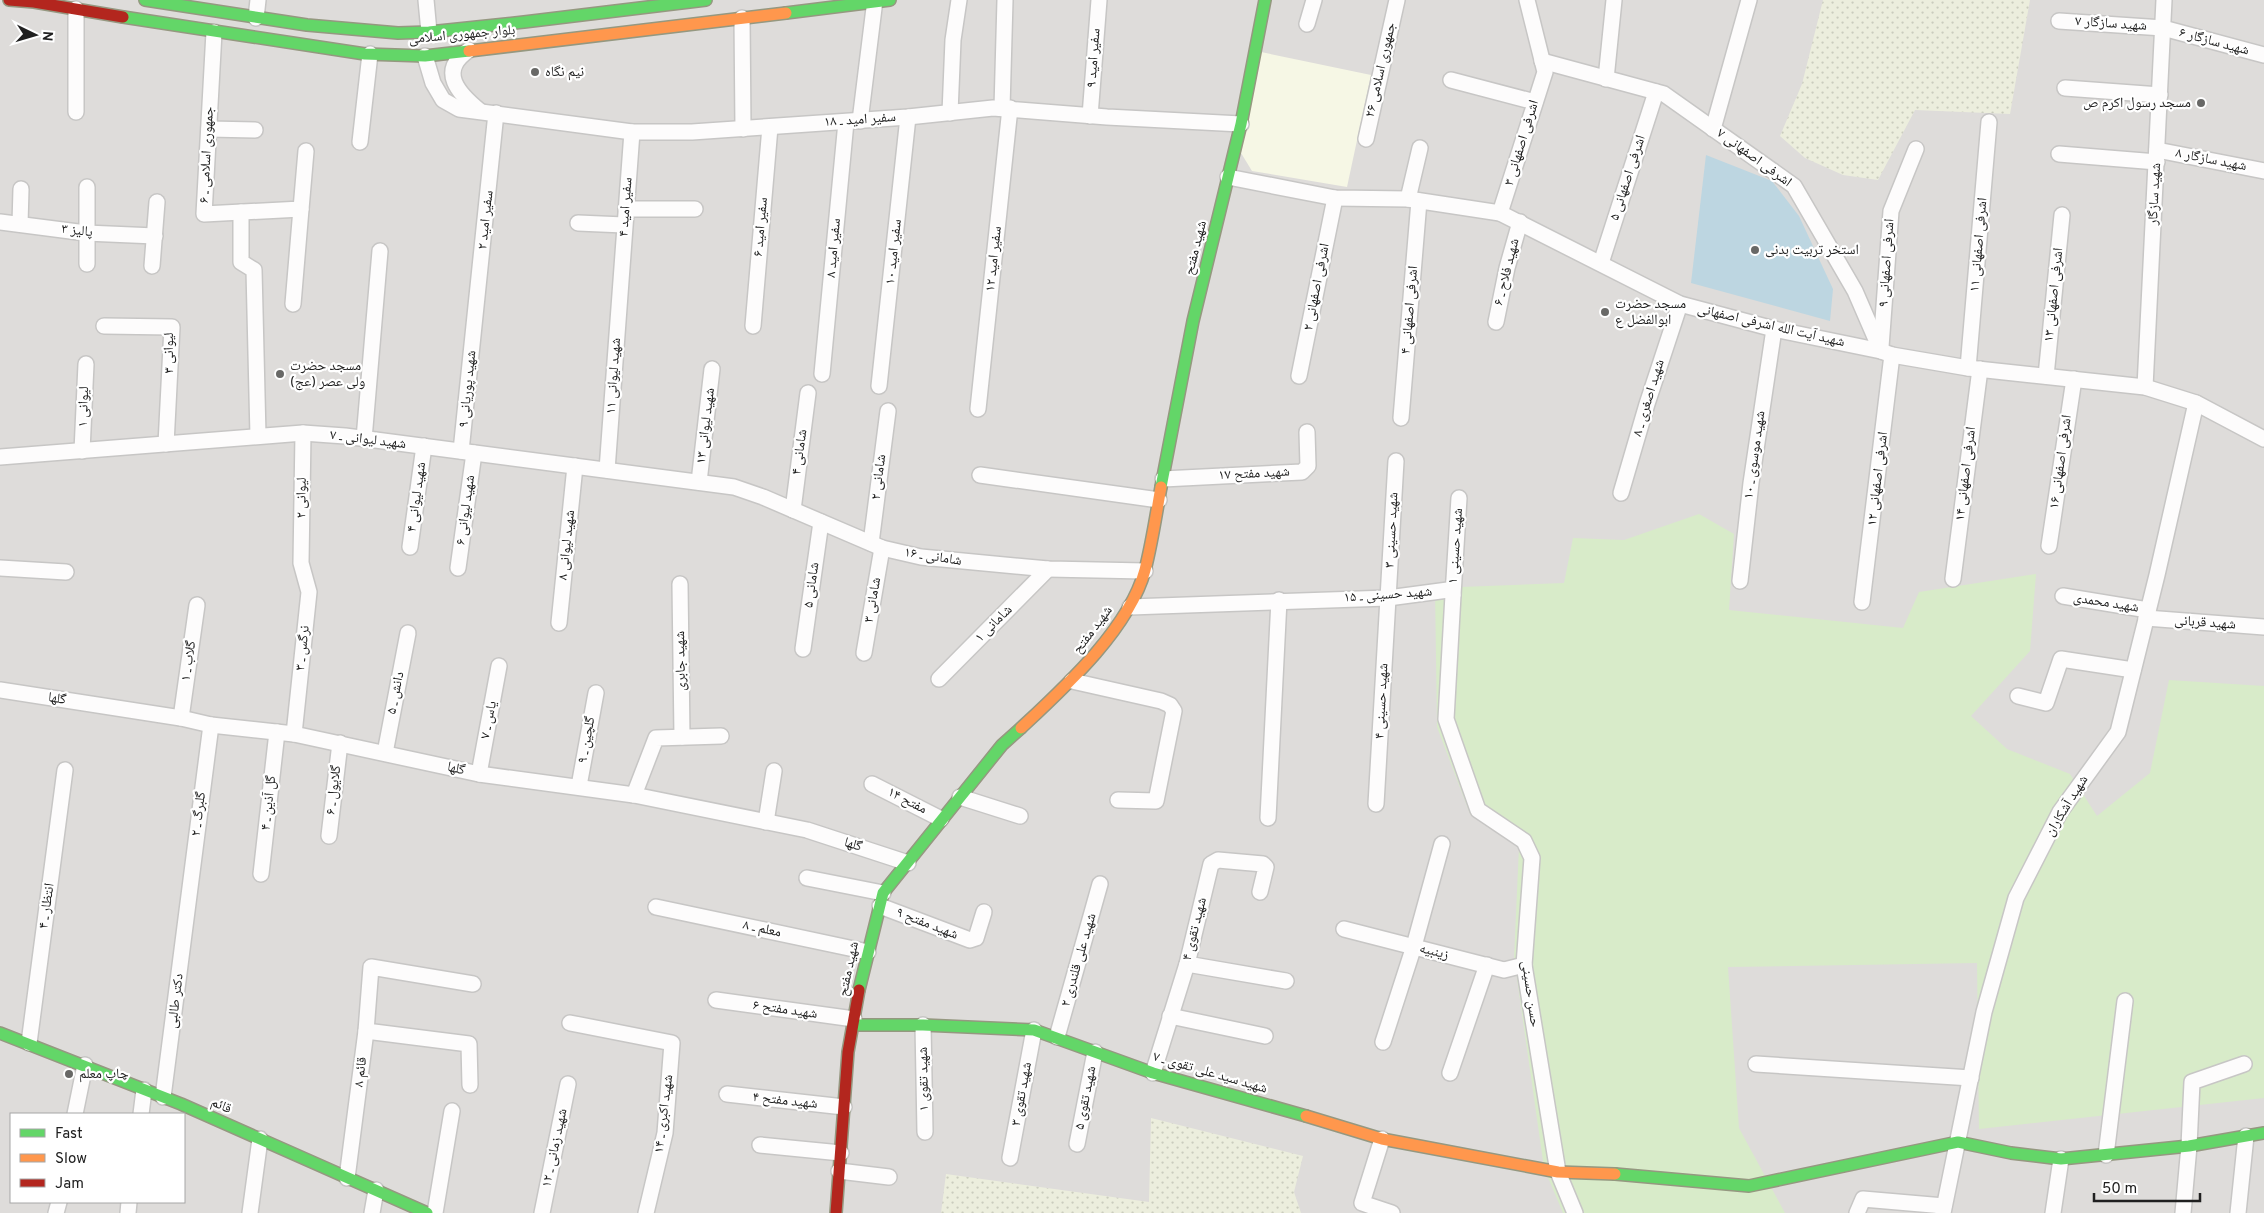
<svg xmlns="http://www.w3.org/2000/svg" width="2264" height="1213" font-family="Overpass,'Noto Naskh Arabic',sans-serif">
<style>
.residential{fill:#dedcda;fill-rule:evenodd}
.education{fill:#f6f7e5}
.farmland{fill:url(#farmland-dots)}
.garden{fill:#d8ebc9}
.water{fill:#bdd6e1}
.lines{fill:none;stroke-linecap:round;stroke-linejoin:round}
.street-casing{stroke:#c7c6c5;stroke-width:18}
.fast-casing{stroke:#959880;stroke-width:14}
.slow-casing{stroke:#959880;stroke-width:14}
.jam-casing{stroke:#959880;stroke-width:14}
.street{stroke:#fdfcfc;stroke-width:15}
.fast{stroke:#63d668;stroke-width:11}
.slow{stroke:#ff974d;stroke-width:11}
.jam{stroke:#b3261e;stroke-width:11}
.poi-dot{fill:#686866;stroke:#fff;stroke-width:2}
.labels{text-anchor:middle;dominant-baseline:central;stroke-width:4.5;stroke-linejoin:round;paint-order:stroke}
.street-label{font-size:14px;fill:#202020;stroke:#fff}
.poi-label{font-size:14px;fill:#202020;stroke:#fff;text-anchor:start}
</style>
<defs>
<pattern id="farmland-dots" width="8" height="8" patternUnits="userSpaceOnUse" patternTransform="scale(1.25)"><rect width="8" height="8" fill="#eceedd"/><path d="M2 2h.1M6 6h.1" fill="none" stroke="#caccbd" stroke-width="1.8" stroke-linecap="round"/></pattern>
</defs>
<rect width="100%" height="100%" fill="#efede9"/>
<path class="residential" d="M0 0H2264V1213H0ZM11 1114H184V1202H11Z"/>
<polygon class="education" points="1261,52 1371,75 1347,187 1252,171 1241,153"/>
<g class="farmland">
<polygon points="1823,0 2030,0 2010,114 1915,110 1878,180 1843,175 1805,158 1780,136 1802,84"/>
<polygon points="1151,1118 1303,1156 1294,1192 1301,1213 941,1213 946,1174 1149,1202"/>
</g>
<polygon class="garden" points="1699,514 1734,534 1729,610 1903,628 1919,592 2036,574 2030,651 1971,716 2007,749 2070,774 2097,816 2150,773 2169,680 2264,686 2264,1098 1979,1129 1977,963 1728,967 1739,1128 1785,1213 1563,1213 1544,1168 1514,958 1519,847 1470,814 1437,727 1435,588 1564,583 1573,538 1624,540"/>
<polygon class="water" points="1706,155 1772,181 1799,216 1833,289 1830,321 1691,283"/>
<g class="lines">
<g class="street-casing">
<g id="street">
<polyline points="426,0 429,32"/>
<polyline points="76,9 76,112"/>
<polyline points="256,18 258,0"/>
<polyline points="742,18 743,129"/>
<polyline points="2059,21 2163,28 2264,55"/>
<polyline points="1307,24 1314,0"/>
<polyline points="214,32 204,214 301,209 306,151"/>
<path d="M469 50C437 71 459 94 480 111"/>
<polyline points="425,56 433,83 443,100 459,109 632,132 692,132 908,117 993,108 1107,117 1241,124"/>
<polyline points="1542,61 1664,94 1794,186 1855,291 1881,351"/>
<polyline points="1606,79 1614,0"/>
<polyline points="1451,80 1535,102"/>
<polyline points="2065,88 2160,95"/>
<polyline points="1002,108 1005,0"/>
<polyline points="950,113 953,40 959,0"/>
<polyline points="1090,116 1099,0"/>
<polyline points="860,121 875,0"/>
<polyline points="209,129 255,130"/>
<polyline points="1713,129 1749,0"/>
<polyline points="1366,139 1397,0"/>
<polyline points="360,142 370,54"/>
<polyline points="2157,150 2264,171"/>
<polyline points="2059,154 2157,162"/>
<polyline points="1228,177 1335,198 1408,199 1500,213 1680,304 1774,329 1881,351 1892,355 1968,368 2145,387 2196,403 2264,439"/>
<polyline points="87,187 87,264"/>
<polyline points="1408,199 1420,148"/>
<polyline points="626,209 695,209"/>
<polyline points="241,212 241,262 254,270 258,436"/>
<polyline points="1500,213 1545,72 1527,0"/>
<polyline points="0,222 86,233 155,236"/>
<polyline points="578,223 624,225"/>
<polyline points="20,224 21,189"/>
<polyline points="1601,263 1656,92"/>
<polyline points="152,266 157,202"/>
<polyline points="293,304 301,209"/>
<polyline points="1496,322 1507,268 1520,222"/>
<polyline points="104,326 172,327 166,444"/>
<polyline points="753,326 770,127"/>
<polyline points="1881,347 1891,211 1916,149"/>
<polyline points="1968,368 1989,122"/>
<polyline points="822,374 846,122"/>
<polyline points="1299,376 1335,198"/>
<polyline points="2046,376 2062,215"/>
<polyline points="879,386 908,117"/>
<polyline points="2145,387 2164,0"/>
<polyline points="978,409 1010,108"/>
<polyline points="1401,418 1419,201"/>
<polyline points="364,439 380,251"/>
<polyline points="82,451 86,364"/>
<polyline points="461,451 496,113"/>
<polyline points="0,457 303,433 345,436 734,487 763,497 882,548 921,557 1048,569 1145,571"/>
<polyline points="607,470 632,132"/>
<polyline points="980,475 1159,500"/>
<polyline points="1163,479 1302,472 1308,466 1307,432"/>
<polyline points="699,482 712,369"/>
<polyline points="1621,493 1647,404 1680,304"/>
<polyline points="793,510 808,393"/>
<polyline points="871,543 888,411"/>
<polyline points="2049,546 2074,379"/>
<polyline points="410,547 424,446"/>
<polyline points="0,568 66,572"/>
<polyline points="458,568 474,453"/>
<polyline points="1953,579 1980,369"/>
<polyline points="1740,581 1751,483 1774,329"/>
<polyline points="680,584 682,737"/>
<polyline points="1453,595 1459,498"/>
<polyline points="2063,596 2148,610"/>
<polyline points="1862,602 1892,355"/>
<polyline points="1130,607 1388,598 1448,590 1453,595 1446,719 1478,810 1524,841 1532,858 1524,965 1558,1172 1575,1213"/>
<polyline points="2146,618 2264,627"/>
<polyline points="559,623 575,466"/>
<polyline points="803,649 821,522"/>
<polyline points="864,653 882,548"/>
<polyline points="939,679 1048,569"/>
<polyline points="1072,681 1161,701 1170,705 1174,711 1156,801 1118,800"/>
<polyline points="0,690 181,718 211,725 294,734 479,774 634,795 807,830 908,863"/>
<polyline points="2018,696 2046,703 2061,659 2133,670"/>
<polyline points="181,718 197,605"/>
<polyline points="294,734 309,592 301,563 303,433"/>
<polyline points="385,753 408,633"/>
<polyline points="479,774 499,666"/>
<polyline points="872,784 941,819"/>
<polyline points="579,786 596,693"/>
<polyline points="634,795 656,738 721,736"/>
<polyline points="960,797 1020,816"/>
<polyline points="1376,804 1396,461"/>
<polyline points="1268,818 1279,600"/>
<polyline points="766,822 774,771"/>
<polyline points="329,836 340,743"/>
<polyline points="261,874 277,732"/>
<polyline points="807,878 883,893"/>
<polyline points="880,906 970,940 976,938 984,912"/>
<polyline points="656,907 868,952"/>
<polyline points="1344,929 1504,970 1524,965"/>
<polyline points="1187,964 1286,981"/>
<polyline points="716,1000 854,1019"/>
<polyline points="1170,1016 1265,1036"/>
<polyline points="570,1023 672,1043 665,1133 646,1213"/>
<polyline points="923,1025 925,1132"/>
<polyline points="366,1031 469,1044 470,1085"/>
<polyline points="1057,1037 1100,884"/>
<polyline points="1383,1042 1414,946 1442,844"/>
<polyline points="29,1043 65,770"/>
<polyline points="1756,1064 1971,1078"/>
<polyline points="1153,1073 1187,964 1211,864 1218,860 1263,864 1266,867 1260,892"/>
<polyline points="1450,1073 1487,965"/>
<polyline points="727,1094 844,1107"/>
<polyline points="163,1097 211,725"/>
<polyline points="75,1114 85,1065"/>
<polyline points="141,1114 144,1090"/>
<polyline points="1382,1139 1362,1203 1392,1213"/>
<polyline points="1077,1144 1095,1052"/>
<polyline points="760,1145 841,1153"/>
<polyline points="2106,1155 2125,1001"/>
<polyline points="1010,1158 1034,1030"/>
<polyline points="839,1171 889,1177"/>
<polyline points="347,1178 366,1031 371,967 473,984"/>
<polyline points="56,1213 59,1202"/>
<polyline points="128,1213 129,1202"/>
<polyline points="250,1213 260,1139"/>
<polyline points="372,1213 376,1190"/>
<polyline points="435,1213 452,1111"/>
<polyline points="542,1213 568,1084"/>
<polyline points="1857,1213 1863,1199 1944,1206"/>
<polyline points="1943,1213 1984,1012 2016,898 2060,812 2118,732 2157,575 2196,403"/>
<polyline points="2053,1213 2061,1159"/>
<polyline points="2183,1213 2189,1146 2192,1082 2244,1064"/>
<polyline points="2238,1213 2246,1136"/>
</g>
</g>
<g class="fast-casing">
<g id="fast">
<polyline points="145,0 307,25 398,33 429,32 524,22 706,0"/>
<polyline points="786,13 890,0"/>
<polyline points="123,17 365,54 425,56 469,51"/>
<polyline points="1161,487 1193,321 1241,124 1265,0"/>
<polyline points="859,990 883,893 1002,745 1021,728"/>
<polyline points="853,1025 923,1025 1034,1030 1153,1073 1306,1116"/>
<polyline points="0,1033 181,1104 427,1213"/>
<polyline points="1615,1174 1749,1186 1958,1142 2011,1153 2061,1159 2189,1146 2264,1133"/>
</g>
</g>
<g class="slow-casing">
<g id="slow">
<polyline points="469,51 786,13"/>
<path d="M1021 728C1065 687 1129 629 1145 570 1152 543 1156 515 1161 487"/>
<polyline points="1306,1116 1382,1139 1558,1172 1615,1174"/>
</g>
</g>
<g class="jam-casing">
<g id="jam">
<polyline points="9,0 34,2 123,17"/>
<polyline points="836,1213 848,1052 859,990"/>
</g>
</g>
<use href="#street" class="street"/>
<use href="#fast" class="fast"/>
<use href="#slow" class="slow"/>
<use href="#jam" class="jam"/>
</g>
<g class="poi-dot">
<circle cx="535" cy="72" r="5"/>
<circle cx="2201" cy="103" r="5"/>
<circle cx="1755" cy="250" r="5"/>
<circle cx="1605" cy="312" r="5"/>
<circle cx="280" cy="374" r="5"/>
<circle cx="69" cy="1074" r="5"/>
</g>
<g class="labels">
<g class="street-label">
<text transform="translate(2111 24) rotate(4)">شهید سازگار ۷</text>
<text transform="translate(462 35) rotate(-5)">بلوار جمهوری اسلامی</text>
<text transform="translate(2214 42) rotate(15)">شهید سازگار ۶</text>
<text transform="translate(1094 58) rotate(-86)">سفیر امید ۹</text>
<text transform="translate(1381 70) rotate(-77)">جمهوری اسلامی ۲۶</text>
<text transform="translate(860 120) rotate(-4)">سفیر امید ـ ۱۸</text>
<text transform="translate(1522 143) rotate(-73)">اشرفی اصفهانی ۳</text>
<text transform="translate(207 155) rotate(-87)">جمهوری اسلامی ـ ۶</text>
<text transform="translate(1754 158) rotate(36)">اشرفی اصفهانی ۷</text>
<text transform="translate(2211 160) rotate(11)">شهید سازگار ۸</text>
<text transform="translate(1628 178) rotate(-72)">اشرفی اصفهانی ۵</text>
<text transform="translate(2155 194) rotate(-87)">شهید سازگار</text>
<text transform="translate(626 207) rotate(-86)">سفیر امید ۴</text>
<text transform="translate(486 220) rotate(-84)">سفیر امید ۲</text>
<text transform="translate(761 227) rotate(-85)">سفیر امید ۶</text>
<text transform="translate(77 231) rotate(6)">پالیز ۳</text>
<text transform="translate(1979 245) rotate(-85)">اشرفی اصفهانی ۱۱</text>
<text transform="translate(834 248) rotate(-85)">سفیر امید ۸</text>
<text transform="translate(1196 248) rotate(-76)">شهید مفتح</text>
<text transform="translate(894 252) rotate(-84)">سفیر امید ۱۰</text>
<text transform="translate(994 259) rotate(-84)">سفیر امید ۱۲</text>
<text transform="translate(1887 263) rotate(-86)">اشرفی اصفهانی ۹</text>
<text transform="translate(1507 272) rotate(-76)">شهید فلاح ـ ۶</text>
<text transform="translate(1317 287) rotate(-79)">اشرفی اصفهانی ۲</text>
<text transform="translate(2054 295) rotate(-84)">اشرفی اصفهانی ۱۳</text>
<text transform="translate(1410 310) rotate(-85)">اشرفی اصفهانی ۴</text>
<text transform="translate(1771 326) rotate(13)">شهید آیت الله اشرفی اصفهانی</text>
<text transform="translate(169 353) rotate(-90)">لیوانی ۳</text>
<text transform="translate(614 376) rotate(-86)">شهید لیوانی ۱۱</text>
<text transform="translate(468 389) rotate(-84)">شهید پوریانی ۹</text>
<text transform="translate(1649 398) rotate(-73)">شهید اصغری ـ ۸</text>
<text transform="translate(84 407) rotate(-88)">لیوانی ۱</text>
<text transform="translate(706 426) rotate(-83)">شهید لیوانی ۱۳</text>
<text transform="translate(368 440) rotate(7)">شهید لیوانی ـ ۷</text>
<text transform="translate(800 452) rotate(-82)">شامانی ۴</text>
<text transform="translate(1755 455) rotate(-82)">شهید موسوی ـ ۱۰</text>
<text transform="translate(2061 462) rotate(-82)">اشرفی اصفهانی ۱۶</text>
<text transform="translate(1254 474) rotate(-3)">شهید مفتح ۱۷</text>
<text transform="translate(1966 474) rotate(-83)">اشرفی اصفهانی ۱۴</text>
<text transform="translate(879 477) rotate(-83)">شامانی ۲</text>
<text transform="translate(1878 479) rotate(-83)">اشرفی اصفهانی ۱۲</text>
<text transform="translate(417 497) rotate(-82)">شهید لیوانی ۴</text>
<text transform="translate(302 498) rotate(-89)">لیوانی ۲</text>
<text transform="translate(466 510) rotate(-82)">شهید لیوانی ۶</text>
<text transform="translate(1392 530) rotate(-87)">شهید حسینی ۳</text>
<text transform="translate(567 545) rotate(-84)">شهید لیوانی ۸</text>
<text transform="translate(1456 546) rotate(-86)">شهید حسینی ۱</text>
<text transform="translate(933 557) rotate(9)">شامانی ـ ۱۶</text>
<text transform="translate(812 585) rotate(-82)">شامانی ۵</text>
<text transform="translate(1388 595) rotate(-4)">شهید حسینی ـ ۱۵</text>
<text transform="translate(873 600) rotate(-80)">شامانی ۳</text>
<text transform="translate(2106 603) rotate(9)">شهید محمدی</text>
<text transform="translate(2205 623) rotate(4)">شهید قربانی</text>
<text transform="translate(994 624) rotate(-45)">شامانی ۱</text>
<text transform="translate(1093 630) rotate(-53)">شهید مفتح</text>
<text transform="translate(303 648) rotate(-84)">نرگس ـ ۳</text>
<text transform="translate(189 661) rotate(-82)">گلاب ـ ۱</text>
<text transform="translate(681 661) rotate(-91)">شهید جابری</text>
<text transform="translate(396 693) rotate(-79)">دانش ـ ۵</text>
<text transform="translate(57 699) rotate(9)">گلها</text>
<text transform="translate(1382 701) rotate(-87)">شهید حسینی ۴</text>
<text transform="translate(489 720) rotate(-79)">یاس ـ ۷</text>
<text transform="translate(587 740) rotate(-80)">گلچین ـ ۹</text>
<text transform="translate(456 769) rotate(13)">گلها</text>
<text transform="translate(334 790) rotate(-83)">گلایول ـ ۶</text>
<text transform="translate(907 801) rotate(27)">مفتح ۱۴</text>
<text transform="translate(269 803) rotate(-84)">گل آذین ـ ۴</text>
<text transform="translate(2067 806) rotate(-58)">شهید آشکاران</text>
<text transform="translate(199 814) rotate(-83)">گلبرگ ـ ۲</text>
<text transform="translate(853 845) rotate(18)">گلها</text>
<text transform="translate(47 906) rotate(-82)">انتظار ـ ۴</text>
<text transform="translate(927 924) rotate(21)">شهید مفتح ۹</text>
<text transform="translate(762 929) rotate(12)">معلم ـ ۸</text>
<text transform="translate(1195 929) rotate(-76)">شهید تقوی ۴</text>
<text transform="translate(1434 952) rotate(14)">زینبیه</text>
<text transform="translate(1079 960) rotate(-74)">شهید علی قلندری ۲</text>
<text transform="translate(849 969) rotate(-78)">شهید مفتح</text>
<text transform="translate(1530 994) rotate(82)">حسن حسینی</text>
<text transform="translate(176 1001) rotate(-83)">دکتر طالبی</text>
<text transform="translate(785 1010) rotate(8)">شهید مفتح ۶</text>
<text transform="translate(361 1072) rotate(-83)">قائم ۸</text>
<text transform="translate(1210 1073) rotate(16)">شهید سید علی تقوی ـ ۷</text>
<text transform="translate(924 1079) rotate(-91)">شهید تقوی ۱</text>
<text transform="translate(1022 1094) rotate(-80)">شهید تقوی ۳</text>
<text transform="translate(1086 1098) rotate(-79)">شهید تقوی ۵</text>
<text transform="translate(785 1101) rotate(6)">شهید مفتح ۴</text>
<text transform="translate(221 1106) rotate(24)">قائم</text>
<text transform="translate(664 1114) rotate(-83)">شهید اکبری ـ ۱۴</text>
<text transform="translate(555 1148) rotate(-78)">شهید زمانی ـ ۱۲</text>
</g>
<g class="poi-label">
<text x="545" y="72">نیم نگاه</text>
<text x="2191" y="103" text-anchor="end">مسجد رسول اکرم ص</text>
<text x="1765" y="250">استخر تربیت بدنی</text>
<text x="1615" y="304">مسجد حضرت<tspan x="1615" dy="16">ابوالفضل ع</tspan></text>
<text x="290" y="366">مسجد حضرت<tspan x="290" dy="16">ولی عصر (عج)</tspan></text>
<text x="79" y="1074">چاپ معلم</text>
</g>
</g>
<rect x="10" y="1113" width="175" height="90" fill="#ffffff" stroke="#a6a6a6"/>
<rect x="20" y="1129" width="25" height="8" fill="#63d668" stroke="#a6a6a6"/>
<text x="55" y="1138" font-size="15" fill="#202020">Fast</text>
<rect x="20" y="1154" width="25" height="8" fill="#ff974d" stroke="#a6a6a6"/>
<text x="55" y="1163" font-size="15" fill="#202020">Slow</text>
<rect x="20" y="1179" width="25" height="8" fill="#b3261e" stroke="#a6a6a6"/>
<text x="55" y="1188" font-size="15" fill="#202020">Jam</text>
<g transform="translate(35 35) rotate(95)" stroke="#ffffff" stroke-width="4" paint-order="stroke">
<path d="M0-4L9 19L0 12L-9 19Z" fill="#202020"/>
<text y="-8" font-size="14" font-weight="bold" text-anchor="middle" fill="#202020">N</text>
</g>
<path d="M2094 1193v8h106v-8" fill="none" stroke="#202020" stroke-width="2.5"/>
<text x="2102" y="1193" font-size="15" fill="#202020" stroke="#ffffff" stroke-width="4" paint-order="stroke">50 m</text>
</svg>
